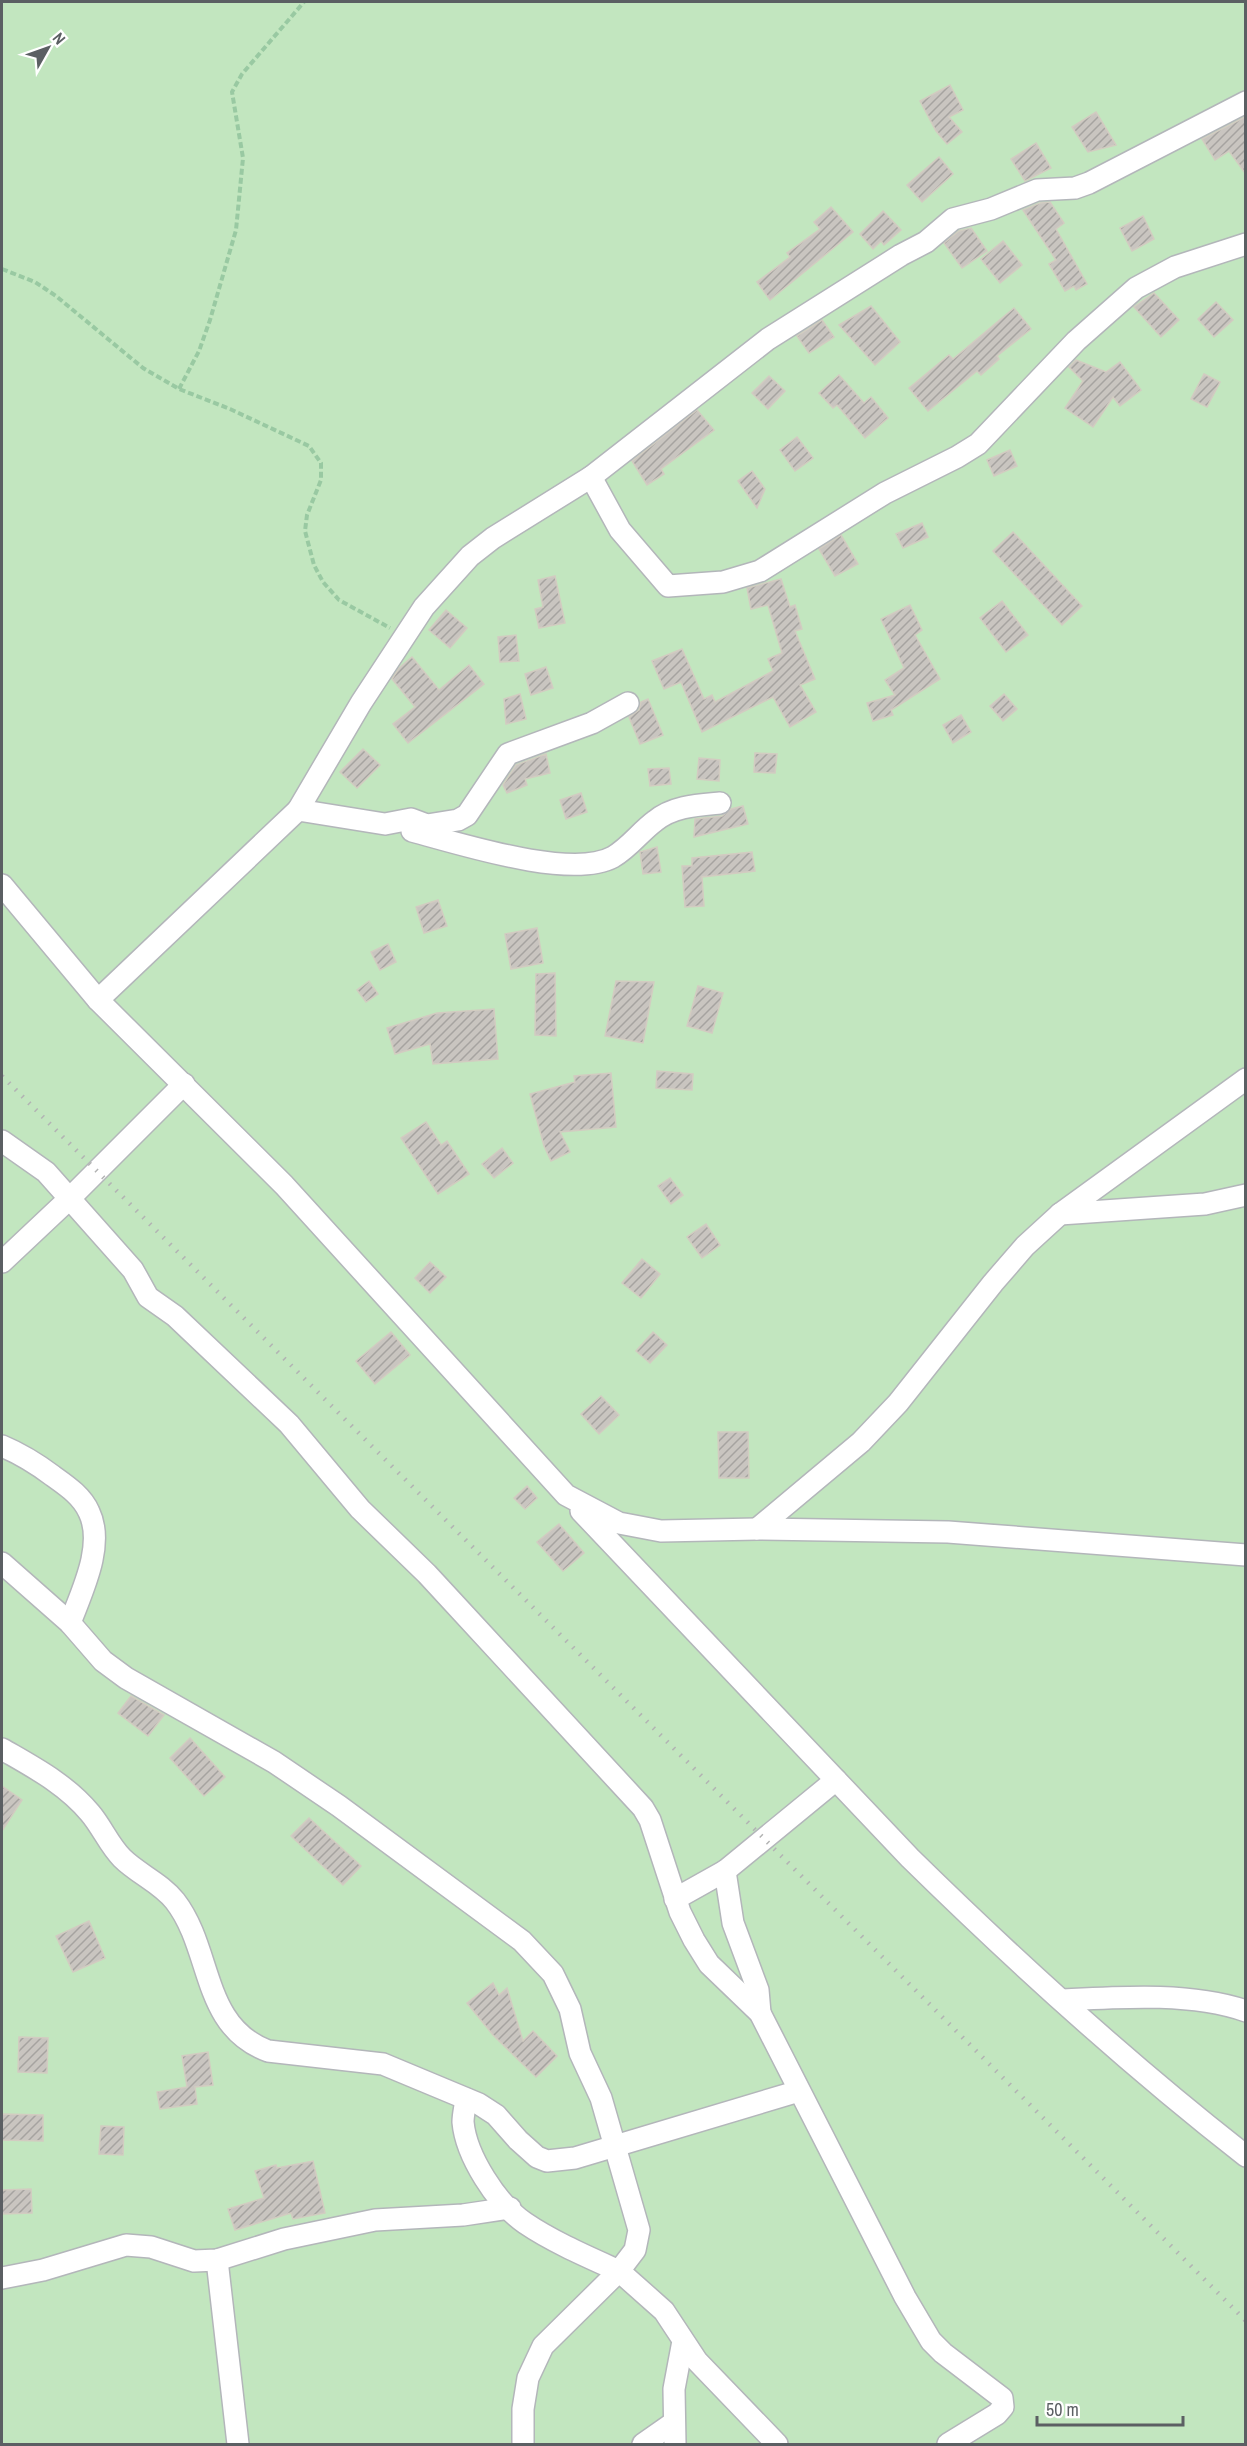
<svg xmlns="http://www.w3.org/2000/svg" width="1247" height="2446" font-family="'Archivo Narrow',sans-serif">
<style>
.green{fill:#c2e6bf}
.building{fill:url(#building-hatch);stroke:#d2ccc1;stroke-width:1.5}
.lines{fill:none;stroke-linecap:round;stroke-linejoin:round}
.minor-casing{stroke:#b3b6ba;stroke-width:24}
.path{stroke:#99c9a2;stroke-width:4;stroke-dasharray:6 3;stroke-linecap:butt}
.minor{stroke:#fff;stroke-width:21}
.rail{stroke:#b2b3b3;stroke-width:4.5;stroke-dasharray:1.5 8;stroke-linecap:butt}
</style>
<defs>
<pattern id="building-hatch" width="6" height="6" patternUnits="userSpaceOnUse" patternTransform="scale(1.5)"><rect width="6" height="6" fill="#c9c5c0"/><path d="M-1 1l2-2M0 6l6-6M5 7l2-2" fill="none" stroke="#a6a3a0"/></pattern>
</defs>
<rect width="100%" height="100%" fill="#eeeae3"/>
<rect class="green" x="2" y="2" width="1243" height="2442"/>
<g class="building">
<polygon points="950,85 963,110 949,117 962,132 947,144 936,131 920,101"/>
<polygon points="1096,112 1116,145 1088,152 1072,127"/>
<polygon points="1245,117 1245,173 1229,151 1215,160 1202,139"/>
<polygon points="1036,143 1051,168 1025,181 1011,159"/>
<polygon points="939,157 953,174 922,202 907,185"/>
<polygon points="1050,202 1064,223 1056,229 1087,284 1076,290 1074,286 1065,291 1049,264 1056,260 1023,210 1040,203"/>
<polygon points="831,207 853,232 770,300 757,282 790,257 787,253 820,229 814,222"/>
<polygon points="883,211 901,230 884,245 881,241 873,249 860,234"/>
<polygon points="1143,216 1154,239 1132,251 1120,228"/>
<polygon points="971,228 987,251 962,268 944,243 959,231"/>
<polygon points="1003,241 1022,265 1000,283 981,259"/>
<polygon points="1154,293 1179,320 1161,337 1134,307"/>
<polygon points="1216,302 1233,320 1214,337 1198,319"/>
<polygon points="871,306 900,342 875,365 839,325"/>
<polygon points="1014,308 1031,329 997,356 999,359 981,375 977,371 928,411 909,388 949,355 953,359"/>
<polygon points="822,320 834,337 809,353 797,336"/>
<polygon points="1076,360 1106,372 1120,362 1141,390 1120,406 1113,397 1093,427 1065,408 1083,381 1069,367"/>
<polygon points="1204,374 1220,382 1207,407 1191,399"/>
<polygon points="839,375 864,403 871,397 888,418 865,438 837,405 833,408 819,393"/>
<polygon points="769,376 785,391 768,409 752,393"/>
<polygon points="697,410 714,430 661,469 664,474 647,485 632,461"/>
<polygon points="797,437 813,458 795,471 780,450"/>
<polygon points="1010,450 1017,466 994,476 987,460"/>
<polygon points="752,471 765,489 757,508 738,481"/>
<polygon points="922,523 928,537 903,548 896,534"/>
<polygon points="1013,532 1082,606 1062,625 993,551"/>
<polygon points="841,535 858,564 835,576 819,549"/>
<polygon points="555,576 565,623 539,628 535,609 543,607 538,580"/>
<polygon points="781,579 790,607 795,605 802,629 795,631 815,679 800,685 816,712 790,727 773,697 702,732 681,682 664,689 652,661 682,649 704,699 712,695 715,702 773,671 768,659 782,653 768,605 751,609 747,588"/>
<polygon points="1002,601 1028,635 1006,652 980,618"/>
<polygon points="910,605 922,630 915,635 940,679 891,710 893,715 873,721 867,703 895,695 885,680 904,668 881,619"/>
<polygon points="446,610 467,628 450,648 429,630"/>
<polygon points="516,635 519,661 500,662 498,637"/>
<polygon points="412,657 439,690 469,665 484,684 408,743 393,724 415,707 392,679 399,668"/>
<polygon points="546,667 553,688 531,695 525,674"/>
<polygon points="520,694 526,719 506,724 504,699"/>
<polygon points="1004,694 1017,709 1003,721 990,706"/>
<polygon points="648,699 663,735 640,744 629,717 639,710 641,702"/>
<polygon points="961,715 971,732 953,743 943,725"/>
<polygon points="363,749 380,765 357,788 340,772"/>
<polygon points="755,753 777,754 775,773 754,772"/>
<polygon points="546,754 550,773 525,779 527,785 507,793 503,785 516,765"/>
<polygon points="699,758 720,760 719,781 697,779"/>
<polygon points="669,768 671,784 650,786 648,769"/>
<polygon points="581,793 587,812 566,819 560,800"/>
<polygon points="743,806 748,824 694,837 695,819 722,816 731,809"/>
<polygon points="657,847 661,872 643,874 640,852"/>
<polygon points="752,852 755,871 702,877 704,906 685,907 682,866 692,866 692,858"/>
<polygon points="438,900 447,926 424,933 416,907"/>
<polygon points="537,928 543,963 511,969 505,934"/>
<polygon points="388,944 396,962 380,970 371,952"/>
<polygon points="555,973 556,1036 535,1035 536,974"/>
<polygon points="369,981 378,994 366,1002 357,990"/>
<polygon points="616,981 654,982 643,1043 605,1036"/>
<polygon points="698,986 723,993 712,1033 687,1026"/>
<polygon points="494,1009 498,1059 433,1064 430,1044 395,1054 387,1028 437,1013"/>
<polygon points="657,1071 693,1074 692,1090 656,1088"/>
<polygon points="611,1073 616,1127 560,1132 570,1152 551,1161 544,1146 530,1094 575,1082 574,1076"/>
<polygon points="426,1122 441,1145 447,1141 469,1174 438,1194 401,1138"/>
<polygon points="502,1148 513,1163 494,1178 482,1164"/>
<polygon points="670,1178 683,1195 671,1204 658,1186"/>
<polygon points="706,1224 720,1245 702,1258 687,1237"/>
<polygon points="642,1259 660,1274 641,1298 622,1283"/>
<polygon points="430,1262 446,1277 430,1293 415,1278"/>
<polygon points="391,1332 410,1355 375,1384 356,1361"/>
<polygon points="653,1332 667,1345 650,1363 636,1351"/>
<polygon points="601,1396 619,1415 599,1434 581,1414"/>
<polygon points="718,1432 748,1432 749,1478 719,1478"/>
<polygon points="527,1486 537,1498 525,1509 514,1498"/>
<polygon points="559,1524 584,1553 563,1571 537,1542"/>
<polygon points="131,1696 164,1715 148,1736 118,1713"/>
<polygon points="190,1738 225,1777 204,1796 170,1758"/>
<polygon points="2,1786 22,1800 2,1831"/>
<polygon points="309,1818 361,1866 343,1885 291,1836"/>
<polygon points="89,1921 105,1958 73,1972 56,1936"/>
<polygon points="493,1983 499,1995 507,1988 523,2041 533,2031 557,2056 536,2077 493,2035 467,2003"/>
<polygon points="19,2037 48,2038 47,2073 18,2072"/>
<polygon points="208,2052 213,2085 195,2087 197,2104 160,2109 157,2092 187,2087 182,2056"/>
<polygon points="2,2114 43,2115 43,2141 2,2140"/>
<polygon points="101,2126 124,2127 123,2155 99,2154"/>
<polygon points="313,2161 325,2213 293,2219 291,2213 235,2230 228,2209 264,2198 255,2171 276,2165 277,2168"/>
<polygon points="31,2189 32,2213 2,2214 2,2190"/>
</g>
<g class="lines">
<g class="minor-casing">
<g id="minor">
<polyline points="591,477 620,530 668,586 723,582 760,571 885,493 957,457 978,444 1076,341 1136,288 1175,267 1246,244"/>
<polyline points="298,810 361,703 424,607 470,556 493,538 591,477 768,339 901,255 926,242 953,219 991,209 1037,190 1075,188 1089,183 1246,102"/>
<path d="M412 831C458 843 571 880 613 857 630 847 640 832 655 821 673 806 698 805 720 803"/>
<polyline points="2,885 98,1000 284,1185 566,1495 619,1523 661,1531 757,1529 948,1532 1246,1555"/>
<polyline points="98,1000 298,810 385,824 411,819 427,825 458,820 467,815 508,754 592,723 628,703"/>
<polyline points="2,1141 46,1172 133,1270 148,1297 175,1316 289,1424 360,1509 427,1574 643,1808 650,1820 680,1912 694,1940 709,1964 760,2013 905,2297 931,2341 943,2353 1002,2398 1003,2407 997,2414 948,2444"/>
<polyline points="1060,1214 1205,1204 1246,1195"/>
<polyline points="2,1262 69,1199 184,1084"/>
<path d="M2 1446C21 1454 37 1464 53 1476 67 1486 82 1496 89 1512 105 1545 82 1591 70 1623"/>
<path d="M581 1511 910 1858C1016 1962 1128 2064 1246 2156"/>
<polyline points="757,1529 861,1442 898,1403 993,1283 1025,1246 1060,1214 1246,1079"/>
<polyline points="2,1563 70,1623 103,1661 126,1678 274,1762 339,1806 522,1941 553,1974 570,2009 580,2053 601,2098 639,2230 635,2250 619,2271 664,2311 697,2361 777,2444"/>
<path d="M2 1749C33 1767 66 1784 90 1813 102 1827 109 1845 122 1858 138 1874 161 1883 175 1901 213 1950 201 2026 268 2051L383 2064 479 2104 496 2115 518 2140 537 2157 547 2161 575 2158 799 2091"/>
<polyline points="725,1871 733,1923 758,1990 760,2013"/>
<polyline points="675,1899 725,1871 836,1780"/>
<path d="M1064 2000C1120 1997 1191 1992 1246 2011"/>
<path d="M466 2099C465 2107 463 2115 463 2122 466 2156 497 2204 525 2223 553 2242 588 2257 619 2271L543 2346 528 2378 523 2409V2444"/>
<polyline points="217,2260 238,2444"/>
<polyline points="2,2278 43,2270 126,2245 151,2247 194,2261 217,2260 284,2239 375,2220 463,2215 510,2208"/>
<polyline points="643,2444 673,2423"/>
<polyline points="675,2444 674,2389 683,2341"/>
</g>
</g>
<g class="path">
<polyline points="2,269 35,282 56,296 143,368 179,389 230,409 309,446 321,463 321,480 307,515 305,531 314,565 323,582 339,600 390,628"/>
<polyline points="179,389 199,351 210,320 236,230 243,158 232,92 242,74 304,2"/>
</g>
<use href="#minor" class="minor"/>
<polyline class="rail" points="2,1076 1246,2321"/>
</g>
<rect width="1247" height="2446" fill="none" stroke="#5b5f63" stroke-width="6"/>
<g transform="translate(48 48) rotate(50)" stroke="#ffffff" stroke-width="4.5" paint-order="stroke">
<path d="M0-4.5L10 22L0 15L-10 22Z" fill="#5b5f63"/>
<text y="-9" font-size="16" font-weight="bold" text-anchor="middle" fill="#5b5f63">N</text>
</g>
<path d="M1037 2416v9h146v-9" fill="none" stroke="#5b5f63" stroke-width="3"/>
<text x="1046" y="2416" font-size="18" fill="#5b5f63" stroke="#ffffff" stroke-width="4.5" paint-order="stroke">50 m</text>
</svg>
